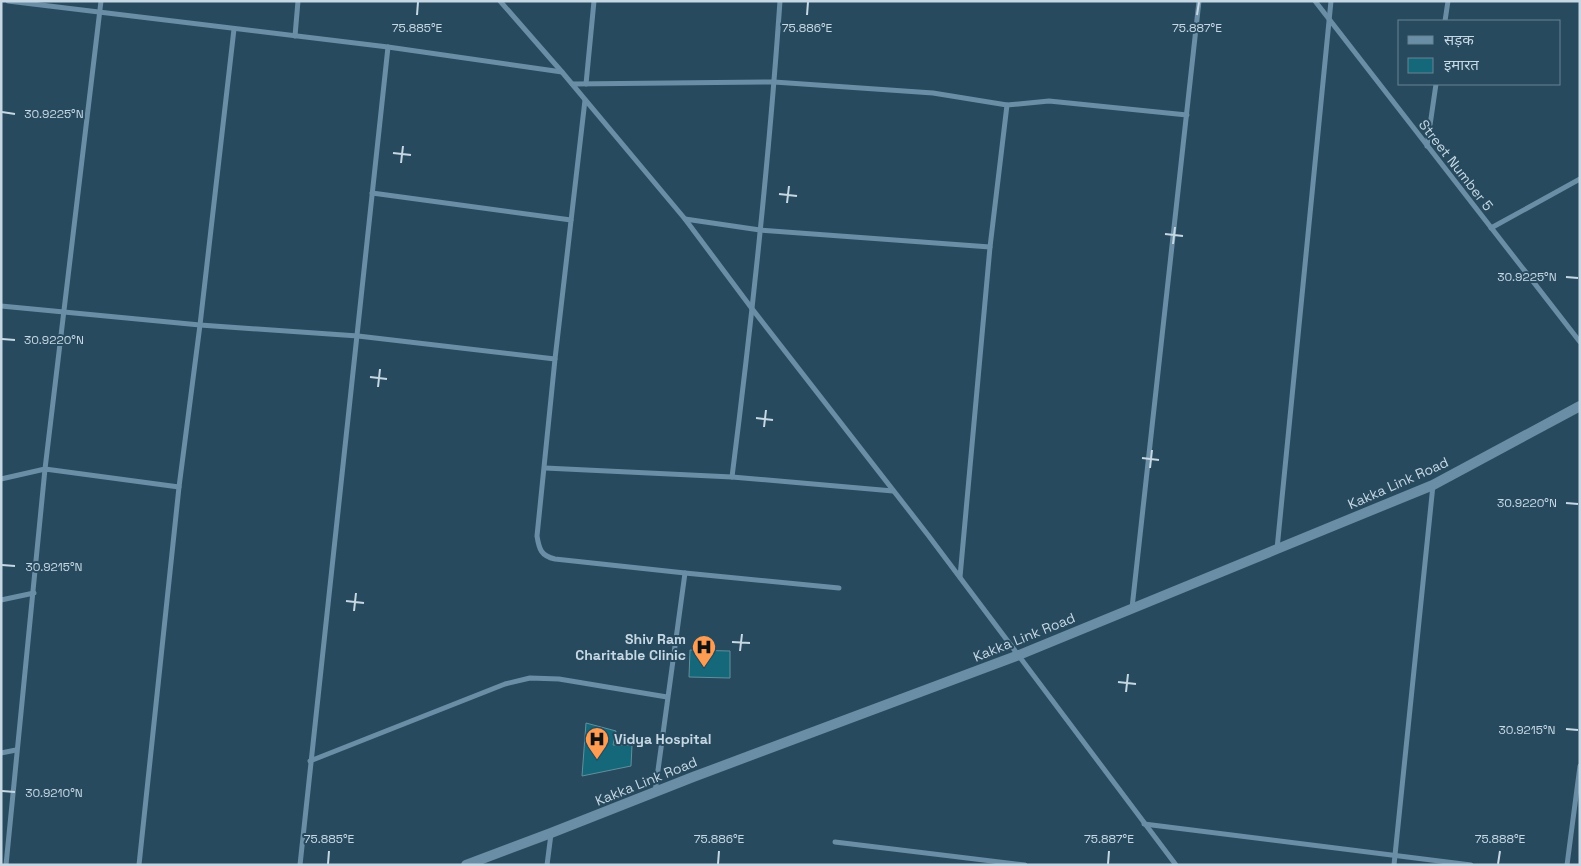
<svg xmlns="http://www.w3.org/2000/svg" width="1581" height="866" font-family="'Space Grotesk','Noto Sans Devanagari',sans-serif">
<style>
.building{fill:#15687a;stroke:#628f9b}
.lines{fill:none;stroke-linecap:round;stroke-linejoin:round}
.street{stroke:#6a8ea5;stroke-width:5}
.secondary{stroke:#6a8ea5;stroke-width:10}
.ticks{fill:none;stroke:#c6d8e4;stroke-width:2}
.labels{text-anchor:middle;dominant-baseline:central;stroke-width:4;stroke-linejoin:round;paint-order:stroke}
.street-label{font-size:14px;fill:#c6d8e4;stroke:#284a5e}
.poi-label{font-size:14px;font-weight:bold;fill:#c6d8e4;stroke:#284a5e;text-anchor:end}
.ticks-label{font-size:12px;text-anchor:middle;fill:#c6d8e4;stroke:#284a5e;stroke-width:4;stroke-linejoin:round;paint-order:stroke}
</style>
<rect width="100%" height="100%" fill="#284a5e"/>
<g class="building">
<polygon points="690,650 730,651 730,678 689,677"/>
<polygon points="586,723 616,731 613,745 632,745 631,766 582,776"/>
</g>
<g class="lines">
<g class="street">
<polyline points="8,1 388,47 562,72"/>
<polyline points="500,1 562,72 685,219 753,310 928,535 1176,865"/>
<polyline points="1315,1 1580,342"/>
<polyline points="1445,21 1448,1"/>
<polyline points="295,36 298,1"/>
<polyline points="572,84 774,82 933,93 1007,105 1049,101 1187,115"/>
<polyline points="586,84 594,1"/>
<path d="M585 100 555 359 537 536C539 549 541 556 555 559L685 573 839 588"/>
<polyline points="1427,146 1436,84"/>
<polyline points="372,193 571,220"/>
<polyline points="685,219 760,230 990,247"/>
<polyline points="1491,228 1580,179"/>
<polyline points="1,306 200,325 358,336 555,359"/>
<polyline points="545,468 732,477 893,491"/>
<path d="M732 477C752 319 769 160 780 1"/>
<polyline points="1,479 45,469 101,1"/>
<polyline points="1277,549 1331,1"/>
<polyline points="960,577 990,247 1007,105"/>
<polyline points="1,600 34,593"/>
<polyline points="1132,608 1199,1"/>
<polyline points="1,753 16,750"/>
<polyline points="310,761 505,684 530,678 559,679 667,697"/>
<polyline points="655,792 685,573"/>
<polyline points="1144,824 1471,865"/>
<polyline points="835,842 1025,865"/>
<polyline points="6,865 45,469 179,487"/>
<polyline points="139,865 179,487 200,325 234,29"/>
<polyline points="300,865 388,47"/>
<polyline points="547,865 551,834"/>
<polyline points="1394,865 1433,485"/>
<polyline points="1567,865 1580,766"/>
</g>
<polyline class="secondary" points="466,865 551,833 693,777 1019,655 1277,549 1433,485 1580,406"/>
</g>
<path class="ticks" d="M417 15 418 2M807 15 808 2M1197 15 1199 2M2 112 15 114M393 153 411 155M401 163 403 146M779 194 797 196M787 203 789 186M1165 234 1183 236M1173 244 1175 227M1566 277 1578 278M2 339 15 340M370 377 387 379M378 387 380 369M756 418 773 420M764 427 766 410M1142 458 1159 460M1150 468 1152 450M1566 503 1578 504M2 565 15 566M346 601 364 603M354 611 356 593M732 642 750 643M740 651 742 634M1118 682 1136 684M1126 692 1128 674M1566 729 1578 730M2 791 15 792M328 864 329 851M718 864 719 851M1108 864 1109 851M1498 864 1500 851"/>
<defs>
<g id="hospital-pin" transform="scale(1.25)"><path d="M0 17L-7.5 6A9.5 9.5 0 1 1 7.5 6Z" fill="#fc9d53" stroke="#284a5e"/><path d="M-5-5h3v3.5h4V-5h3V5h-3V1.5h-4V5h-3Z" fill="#111"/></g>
</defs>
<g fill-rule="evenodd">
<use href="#hospital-pin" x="704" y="647"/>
<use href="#hospital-pin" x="597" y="739"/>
</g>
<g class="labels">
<g class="street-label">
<text transform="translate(1456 165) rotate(52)">Street Number 5</text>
<text transform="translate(1398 483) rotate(-24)">Kakka Link Road</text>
<text transform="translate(1024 637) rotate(-22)">Kakka Link Road</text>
<text transform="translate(646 781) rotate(-22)">Kakka Link Road</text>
</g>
<g class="poi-label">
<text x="686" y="639">Shiv Ram<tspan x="686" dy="16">Charitable Clinic</tspan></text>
<text x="614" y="739" text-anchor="start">Vidya Hospital</text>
</g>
</g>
<g class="ticks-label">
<text x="417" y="32">75.885°E</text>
<text x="807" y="32">75.886°E</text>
<text x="1197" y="32">75.887°E</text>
<text x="54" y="118">30.9225°N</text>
<text x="1527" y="281">30.9225°N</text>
<text x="54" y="344">30.9220°N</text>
<text x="1527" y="507">30.9220°N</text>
<text x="54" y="571">30.9215°N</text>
<text x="1527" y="734">30.9215°N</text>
<text x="54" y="797">30.9210°N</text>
<text x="329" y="843">75.885°E</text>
<text x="719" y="843">75.886°E</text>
<text x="1109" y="843">75.887°E</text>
<text x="1500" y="843">75.888°E</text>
</g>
<rect width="1581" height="866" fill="none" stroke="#c6d8e4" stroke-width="5"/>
<rect x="1398" y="20" width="162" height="65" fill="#284a5e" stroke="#678394"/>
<rect x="1408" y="36" width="25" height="8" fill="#6a8ea5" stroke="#678394"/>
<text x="1444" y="45" font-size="15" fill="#c6d8e4">सड़क</text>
<rect x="1408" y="58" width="25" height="15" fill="#15687a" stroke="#678394"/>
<text x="1444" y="70" font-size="15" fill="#c6d8e4">इमारत</text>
</svg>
